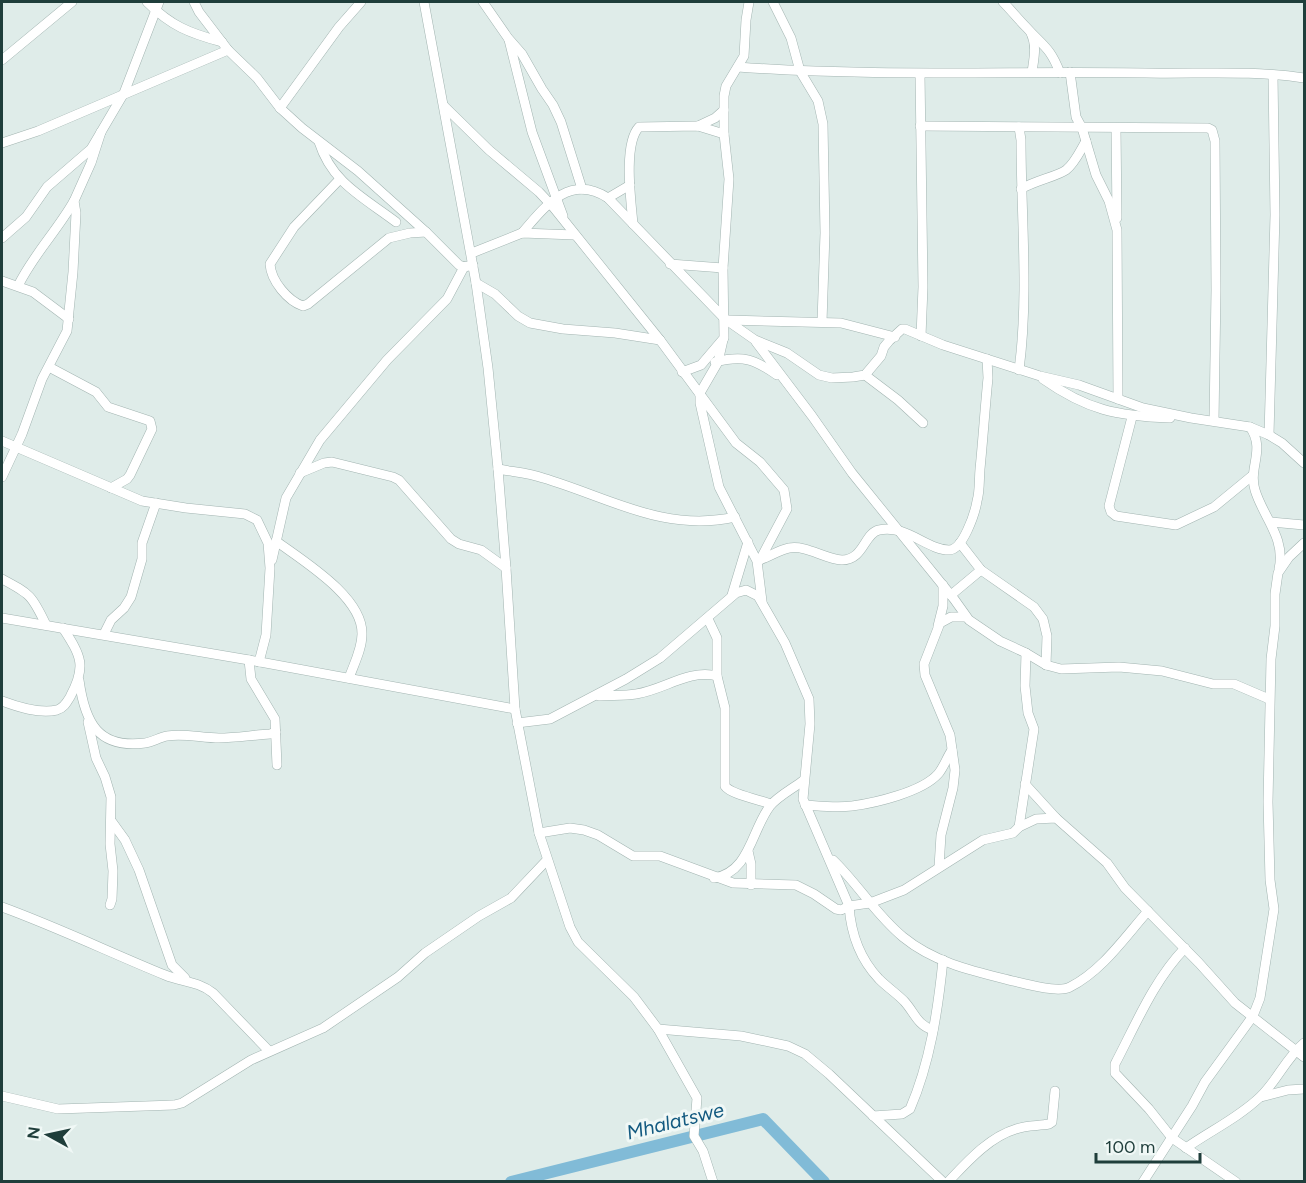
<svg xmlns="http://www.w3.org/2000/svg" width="1306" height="1183" font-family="Figtree,sans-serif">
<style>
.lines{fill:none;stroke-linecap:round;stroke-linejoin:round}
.river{stroke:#81bbd7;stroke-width:12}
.minor-casing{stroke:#a2b4b1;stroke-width:10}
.minor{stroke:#fff;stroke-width:9}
.labels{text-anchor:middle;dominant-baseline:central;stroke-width:6;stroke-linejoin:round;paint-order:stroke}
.water-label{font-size:20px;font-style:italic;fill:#135a80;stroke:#f0f8f6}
</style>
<rect width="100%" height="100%" fill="#dfece9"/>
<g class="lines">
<polyline class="river" points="511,1182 763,1119 824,1182"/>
<g class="minor-casing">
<g id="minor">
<path d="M147 2C171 26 189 33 222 42"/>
<polyline points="194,2 199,12 228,50 257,78 280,108 302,128 358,171 426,232 459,265 464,267 473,265"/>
<polyline points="424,2 476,283 488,368 498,469 506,568 515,709 539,833 570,927 578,942 634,997 658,1029 697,1098 694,1136 703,1151 713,1182"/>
<polyline points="483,2 508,38 522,54 542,89 553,105 561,122 582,189"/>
<polyline points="773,2 791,38 800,71 818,101 823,124 825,233 822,322"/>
<path d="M1003 2C1011 10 1018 19 1026 27 1043 46 1050 47 1060 73"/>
<path d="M1031 33C1037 46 1034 58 1032 72"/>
<polyline points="509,40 532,132 563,216"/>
<polyline points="2,60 72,2"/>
<path d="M738 67C873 77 1010 71 1146 73 1198 74 1253 70 1304 78"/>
<polyline points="1070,72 1076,117 1082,128 1096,175 1109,201 1117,230 1118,399"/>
<polyline points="920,74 923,287 921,336"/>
<polyline points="444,106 489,150 539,192 554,208 660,340 736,443 760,462 784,490 787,509 760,560"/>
<polyline points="280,108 339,27 361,2"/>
<polyline points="698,126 715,118 724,110"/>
<polyline points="920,126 1208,128 1212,130 1215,141 1216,290 1214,421"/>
<polyline points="1116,128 1117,218"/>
<path d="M319 142C332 183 363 197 396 222"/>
<polyline points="2,143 38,131 228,50"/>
<path d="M339 180 294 227 270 264C271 281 288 301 303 306L308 304 389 238 410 233 426 232"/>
<path d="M1021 189C1034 181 1058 176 1066 170 1075 163 1080 151 1086 141"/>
<polyline points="608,198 630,185"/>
<path d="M633 224C631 201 623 144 639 127L698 126 724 134"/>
<path d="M522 233C545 206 570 173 608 198L725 319 755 340 787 353 819 375 832 378 853 377 865 375 881 356 884 347 889 341 902 329H905L943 345 1040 376 1079 385 1143 408 1191 418 1250 427 1269 435 1282 443 1304 463"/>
<polyline points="2,238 26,217 47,187 91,149 124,93 159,2"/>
<polyline points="472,253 522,233 575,235"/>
<polyline points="670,264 723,268"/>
<polyline points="2,281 33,292 69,319"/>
<polyline points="476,283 495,294 518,316 530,323 563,329 615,333 660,340"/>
<path d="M18 286C33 255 57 231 74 201"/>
<polyline points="728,320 841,323 895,337"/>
<polyline points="723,340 718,362 700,393 700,403 719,487 757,561 762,601"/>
<polyline points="756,342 812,416 852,473 954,599 969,620 1000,641 1026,653 1046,665 1061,669 1119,667 1162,671 1213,684 1234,684 1269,699"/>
<path d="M715 362C743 355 754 359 777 375"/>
<polyline points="49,367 96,392 108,407 150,421 152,429 130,475 127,479 111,488"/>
<path d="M1019 370C1029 294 1021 216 1021 140L1019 127"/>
<polyline points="682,372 701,365 724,338 723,268 729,179 724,134 724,96 726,86 744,56 746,20 749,2"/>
<polyline points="865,375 898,400 923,423"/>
<path d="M1043 379C1087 410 1117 416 1170 418"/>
<polyline points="1132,417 1109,506 1111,512 1116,516 1176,525 1214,507 1253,475"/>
<path d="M1250 427C1266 450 1248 467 1255 490 1263 517 1286 538 1279 569"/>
<polyline points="1269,435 1275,215 1273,75"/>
<polyline points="2,441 142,501 186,508 245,514 257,520 268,543 270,568 266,635 259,662"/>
<path d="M498 469C513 472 529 473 543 478 608 497 664 533 735 517"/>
<polyline points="300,473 324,463 332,462 393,477 399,480 451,539 459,544 481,550 506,568"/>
<polyline points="2,477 22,434 42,379 67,331 73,272 76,213 74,201 91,163 101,132"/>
<polyline points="1271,522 1304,525"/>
<path d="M276 541C303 561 363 597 362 634 362 649 354 664 349 678"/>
<polyline points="960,543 981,570 1034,607 1043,619 1047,636 1046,665"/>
<polyline points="272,560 286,498 320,440 387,360 447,299 464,267"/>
<path d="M759 560C769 557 779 550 789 548 807 545 824 559 842 560 864 560 864 533 879 530 906 524 927 550 949 550 963 550 975 513 977 501 980 491 979 480 980 469 983 439 985 408 988 378L987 359"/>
<path d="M2 579C30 594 32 595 46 625"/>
<polyline points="732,595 748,542"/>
<polyline points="951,595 981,570"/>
<polyline points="2,618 249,660 515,709"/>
<path d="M708 619 717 638V676L725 708V786C730 794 760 800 771 804"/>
<polyline points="938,626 943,606 943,585"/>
<polyline points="104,634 111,620 124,608 131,597 142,559 142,543 156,503"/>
<polyline points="249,660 251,679 275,719 277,765"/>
<path d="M79 680C85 723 98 749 145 743 153 742 160 737 167 736 184 733 202 738 219 738 235 738 253 735 270 734L276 732"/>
<path d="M599 696C611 695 624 696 636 694 664 690 688 669 717 676"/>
<path d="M2 701C18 707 39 714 57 710 64 708 67 702 70 697 87 666 81 656 63 628"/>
<polyline points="88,722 96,758 105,777 111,797 110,844 113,871 112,899 110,905"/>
<polyline points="517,723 550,719 626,679 660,658 736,593 746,590 758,596 785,643 809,699 810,724 803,799 849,906 870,903 904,890 983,840 1013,833 1019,827 1036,819 1056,818 1107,863 1125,888 1199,963 1235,1003 1304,1057"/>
<polyline points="1025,784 1056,818"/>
<path d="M805 805C821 806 836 808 852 806 875 803 922 792 938 774 944 767 947 757 952 750"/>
<polyline points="112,822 125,840 139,870 172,965 185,978"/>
<polyline points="1019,827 1034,729 1028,713 1025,686 1026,653"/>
<path d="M539 833 570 828 584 830 598 835 633 856H660L733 883 796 885 814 894 836 909 841 910 849 906C851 934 860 959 879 979 887 987 896 993 904 1001 915 1013 917 1025 933 1030"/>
<polyline points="748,851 751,864 751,885"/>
<path d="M833 860C858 884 876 915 903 937 936 964 977 972 1017 982 1029 985 1059 993 1070 987 1102 971 1125 937 1148 911"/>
<polyline points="939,867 941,835 953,788 955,770 950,735 925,675 924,664 940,623 951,617 965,617"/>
<path d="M714 878C750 872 751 831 770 806 778 796 794 788 804 780"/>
<path d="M2 907C57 927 111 953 165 975 182 982 198 981 213 993L269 1051"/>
<path d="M1185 948C1154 980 1136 1024 1115 1064V1073L1149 1109 1172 1138 1236 1182"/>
<polyline points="658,1029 741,1036 788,1046 805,1054 829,1074 943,1182"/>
<polyline points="2,1096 58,1109 174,1105 182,1103 251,1060 323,1028 398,977 425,953 479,916 511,898 547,860"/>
<polyline points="1261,1097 1288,1090 1304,1089"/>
<path d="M873 1116 902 1114 910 1109C930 1063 938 1010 943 960"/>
<path d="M1186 1148C1210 1131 1238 1118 1260 1097 1277 1081 1286 1058 1304 1043"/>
<path d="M948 1182C967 1162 989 1137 1016 1129 1027 1125 1038 1126 1049 1124L1052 1122 1055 1091"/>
<polyline points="1143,1182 1192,1106 1205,1082 1253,1016 1260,998 1274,909 1270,880 1268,802 1271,659 1275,626 1275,594 1278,573 1289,557 1304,543"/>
</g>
</g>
<use href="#minor" class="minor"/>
</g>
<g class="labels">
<g class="water-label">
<text transform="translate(675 1121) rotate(-14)">Mhalatswe</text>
</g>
</g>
<rect width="1306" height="1183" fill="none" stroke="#1f3e3b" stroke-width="6"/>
<g transform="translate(48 1135) rotate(278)" stroke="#f0f8f6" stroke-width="4.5" paint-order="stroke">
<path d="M0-4.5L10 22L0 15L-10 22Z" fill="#1f3e3b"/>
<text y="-9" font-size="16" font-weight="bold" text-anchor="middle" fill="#1f3e3b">N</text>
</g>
<path d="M1096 1153v9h104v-9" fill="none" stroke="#1f3e3b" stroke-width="3"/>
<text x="1105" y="1153" font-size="18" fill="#1f3e3b" stroke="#f0f8f6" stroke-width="4.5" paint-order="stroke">100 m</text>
</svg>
